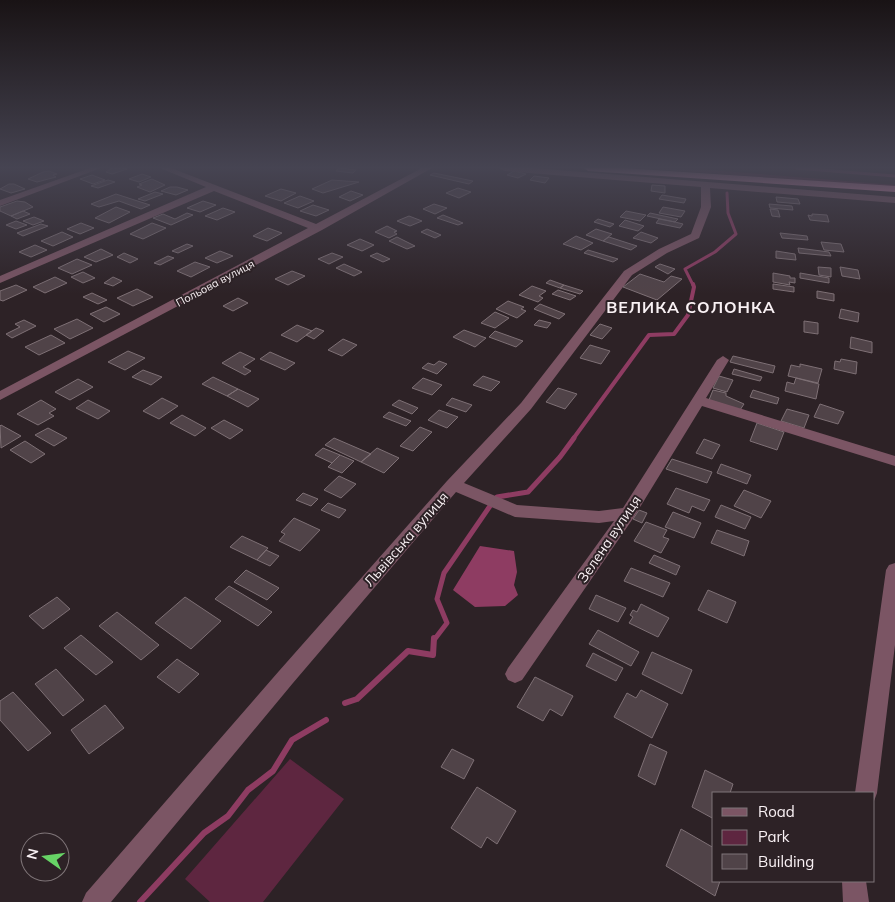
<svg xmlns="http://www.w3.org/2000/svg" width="895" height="902" font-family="Mulish,sans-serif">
	<rect width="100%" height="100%" fill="#2d2226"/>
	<!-- green -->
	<path fill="#5e2640" d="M640 168 711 170 895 185V187Z
		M290 759 344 799 263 902H210L185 879Z"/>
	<!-- water -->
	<path fill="#8e3c62" d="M480 546 514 551 517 572 514 585 518 595 505 606 475 607 453 590Z"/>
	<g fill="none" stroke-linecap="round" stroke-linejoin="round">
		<!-- stream-far3 -->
		<path stroke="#8e3c62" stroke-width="3" d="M796 168 895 176
			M693 285 685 269 715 252 736 234 728 213 727 193"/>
		<!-- stream-far2 -->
		<path stroke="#8e3c62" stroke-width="4" d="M573 439 649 335 674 334 688 315 694 287 693 284"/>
		<!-- stream-far1 -->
		<path stroke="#8e3c62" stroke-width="5" d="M497 497 528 492 560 457 574 438
			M434 640 447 623 437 599 444 573 490 506"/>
		<!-- stream -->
		<path stroke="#8e3c62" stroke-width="6" d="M345 703 357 699 408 651 433 655 434 638
			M140 902 204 833 228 816 248 790 273 771 292 740 326 720"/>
	</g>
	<!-- building -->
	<path fill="#504348" stroke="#7e7075" d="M112 168H124L127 169 112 174 106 172Z
		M339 168 356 170 353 173 336 171Z
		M49 171 57 174 53 175 56 177 37 182 28 179 43 172Z
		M514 171 526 174 518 178 507 175Z
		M434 173 473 181 469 184 430 175Z
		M142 174 151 177 139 182 129 179Z
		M92 175 105 180 93 184 80 179Z
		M534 176 549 178 545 183 530 180Z
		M152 179 165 185 150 192 137 187 142 185 139 184Z
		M108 180 115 182 98 188 91 186Z
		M332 180 359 182 323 193 312 189Z
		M9 184H14L25 189 11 193 0 189Z
		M652 185 665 186V193L651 191Z
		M170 187H177L188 190 176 195 161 191Z
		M458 188 471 192 459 198 446 193Z
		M281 189 296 193 281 201 265 196Z
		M351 191 363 195 350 201 339 197Z
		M155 192 163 194 145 201 138 199Z
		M116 194 150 205 141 209 119 201 99 207 91 204Z
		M662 195 686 199 684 203 659 199Z
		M300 196 314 201 298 208 284 203Z
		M776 197 798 199 800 204 777 202Z
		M17 201 25 202 33 207 11 216 0 211V207Z
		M203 201 216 205 200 212 187 208Z
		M434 204 447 208 435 214 423 209Z
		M769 204 792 206 793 210 770 208Z
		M313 205 329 210 316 216 300 211Z
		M116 207 130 212 109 223 95 218Z
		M663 207 685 211 681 217 659 213Z
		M223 208 235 212 217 220 205 216Z
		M770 209 778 210 780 217 772 216Z
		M23 211 30 214 17 219 11 216Z
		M626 211 646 215 640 221 620 217Z
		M187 213 193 215 171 225 153 218 163 214 175 219Z
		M650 213 678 219 675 222 647 216Z
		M812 214 827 215 829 222 810 220 808 215 812 216Z
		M443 215 463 223 458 225 437 218Z
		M409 216 422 221 410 226 397 221Z
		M34 217 44 221 33 225 23 221Z
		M598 219 614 224 610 227 594 222Z
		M659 219 675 222 683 224 680 228 656 223Z
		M625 220 644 226 638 231 619 226Z
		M16 221 27 225 16 229 6 225Z
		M81 223 94 228 80 234 67 229Z
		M152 223 166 228 143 239 130 234Z
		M41 224 48 226 23 236 17 233Z
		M387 226 397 231 394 232 397 234 389 238 375 232Z
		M268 228 282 233 267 241 253 236Z
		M427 229 441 235 435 238 421 232Z
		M596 229 612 234 603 241 586 235Z
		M62 232 73 237 53 246 41 241Z
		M641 232 658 238 651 243 633 238Z
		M780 233 807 236 808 240 782 238Z
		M576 236 593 243 581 250 563 244Z
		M397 237 415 246 407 249 389 241Z
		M609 237 637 246 631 250 603 241Z
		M360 239 374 245 362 251 347 245Z
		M821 242 841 244 844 252 824 250Z
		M187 244 193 246 178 253 172 251Z
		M35 245 47 250 31 257 19 252Z
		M798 248 829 252 831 256 799 253Z
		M101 249 113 255 96 262 84 257Z
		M588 250 618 259 613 262 584 253Z
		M220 251 233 256 217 263 205 258Z
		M776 251 795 254 796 260 776 258Z
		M124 253 138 259 130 263 117 257Z
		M332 253 343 257 329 264 318 259Z
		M377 253 390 259 383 262 370 256Z
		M168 256 174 258 160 265 154 263Z
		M77 259 92 265 72 274 58 268Z
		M195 262 210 267 191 277 177 271Z
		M344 264 362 272 354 276 336 268Z
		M660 264 675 269 668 274 655 267Z
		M818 267 831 268V277L819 275Z
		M840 267 858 270 860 279 842 276Z
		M292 271 305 276 288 285 275 279Z
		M83 272 95 278 83 283 71 277Z
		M773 273 790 276V278H795V283L789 282 790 285 773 282Z
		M800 273 829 278V283L800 278Z
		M640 274 664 282 671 276 682 279 657 300 623 287Z
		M55 277 67 283 45 293 33 287Z
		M113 277 122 281 113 286 104 283Z
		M550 280 564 285 560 288 546 283Z
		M773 284 794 287V292L773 289Z
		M16 285 27 290 3 301 0 300V291Z
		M564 285 583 291 580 294 560 288Z
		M532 286 546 291 539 296 543 298 538 302 519 295Z
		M137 289 153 297 133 306 117 298Z
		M558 290 576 296 570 300 552 294Z
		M817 291 834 294V301L817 298Z
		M92 293 107 300 98 304 83 297Z
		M238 298 248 303 233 311 223 306Z
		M508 301 524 307 521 309 526 311 517 318 496 309Z
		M540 304 565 314 559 319 534 309Z
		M106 307 120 314 104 322 90 314Z
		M841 309 859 313 858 322 839 318Z
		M495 312 509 318 495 328 481 323Z
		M77 319 93 328 70 339 54 329Z
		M24 320 36 326 12 338 6 334 20 327 15 324Z
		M539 320 551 323 547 328 534 325Z
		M804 321 818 323V334L804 332Z
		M600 324 612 328 602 339 590 335Z
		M297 325 312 331 297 342 281 335Z
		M316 328 324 331 314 339 306 335Z
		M464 330 486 338 475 347 453 337Z
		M495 331 523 341 516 347 489 337Z
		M51 335 65 343 39 355 25 347Z
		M851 337 872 342V353L850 348Z
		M343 339 357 345 342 356 328 350Z
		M590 345 610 351 601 364 580 358Z
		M128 351 145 358 125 370 108 362Z
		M240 352 255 359 243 367 251 371 245 375 222 363Z
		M270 352 295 363 285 370 260 359Z
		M733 356 775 366 773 373 730 362Z
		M841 359 857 362 856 374 834 369 835 361 840 362Z
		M439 361 447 364 437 374 422 368 428 363 434 365Z
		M800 364 822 369 818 383 788 376 791 365 800 367Z
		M734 369 762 377 760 381 732 374Z
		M143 370 162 377 151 385 132 377Z
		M483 376 500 382 491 391 473 385Z
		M719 376 733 380 727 392 713 388Z
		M213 377 238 389 227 396 202 384Z
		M423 378 442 385 432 395 412 388Z
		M796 378 819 384 816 399 785 391 787 382 794 384Z
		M78 379 93 387 70 400 55 392Z
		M558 388 577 394 565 409 546 402Z
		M238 389 259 399 248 407 227 396Z
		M713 390 726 393V396L744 404 740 410 709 400Z
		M753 390 779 398 777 404 750 397Z
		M162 398 178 406 159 419 143 411Z
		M452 398 472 405 466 412 446 405Z
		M41 400 56 409 49 413 54 416 38 425 17 414Z
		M88 400 110 411 98 419 76 408Z
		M399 400 418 408 412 414 392 405Z
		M820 404 844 412 838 424 814 417Z
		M787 409 809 415 804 428 781 421Z
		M439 410 458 417 447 428 428 420Z
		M389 412 411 421 406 426 383 417Z
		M182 415 206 428 195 436 170 423Z
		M224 420 243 430 230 439 211 428Z
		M757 423 784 432 777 450 750 441Z
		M1 425 21 436 1 448 0 426Z
		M420 427 432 432 413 451 400 446Z
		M48 428 67 438 54 446 35 435Z
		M334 438 371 454 361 462 325 445Z
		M704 439 720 445 712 459 696 453Z
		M25 441 45 454 31 463 10 450Z
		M323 448 340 455 332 463 315 455Z
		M377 448 399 458 384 473 361 462Z
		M340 455 354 461 342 473 328 467Z
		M672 459 712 472 707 483 666 469Z
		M721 464 751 475 747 484 717 473Z
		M339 476 356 484 341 498 324 490Z
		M676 488 710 500 704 511 692 506 689 513 667 504Z
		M744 490 771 501 761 518 734 506Z
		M303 493 318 499 311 506 296 500Z
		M328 503 346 510 339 518 321 510Z
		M721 505 751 517 745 529 715 517Z
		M639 510 647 513 642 523 633 519Z
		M673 512 701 523 694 538 665 527Z
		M294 518 320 530 300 551 279 541 285 534 281 532Z
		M646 522 667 530 663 537 669 539 661 553 634 541Z
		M717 530 749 541 744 556 711 543Z
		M242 536 268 548 257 560 230 547Z
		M266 550 279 556 270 566 257 560Z
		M654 555 680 566 676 575 649 563Z
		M631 568 670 583 663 597 624 581Z
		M246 570 279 588 267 600 234 582Z
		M229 586 272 612 258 626 215 599Z
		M708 590 736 602 727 623 698 610Z
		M596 595 626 608 618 622 589 609Z
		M57 597 70 609 43 629 29 616Z
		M185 597 221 621 191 649 155 623Z
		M641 604 669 618 658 637 629 623 633 617 630 615 633 610 637 612Z
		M117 612 159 645 141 660 99 626Z
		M598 630 639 652 631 666 589 644Z
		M81 635 113 662 96 675 64 648Z
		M652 652 692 670 682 694 642 674Z
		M593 653 623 668 616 681 586 666Z
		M177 659 199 674 179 693 157 677Z
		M56 669 84 700 63 716 35 684Z
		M535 677 573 696 562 716 550 709 543 721 517 707Z
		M641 690 668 704 652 738 614 717 627 693 636 698Z
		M13 692 51 733 28 751 0 720V701Z
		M105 705 124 728 89 754 71 730Z
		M650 744 667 752 655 785 638 776Z
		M452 749 474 760 464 779 441 767Z
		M705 770 733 784 730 793H714V819L692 807Z
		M477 787 516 811 497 844 487 837 481 848 451 828Z
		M681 829 714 848V881H720L715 896 666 866Z"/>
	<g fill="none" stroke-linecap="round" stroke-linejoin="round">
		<!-- minor -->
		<path fill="#7b5564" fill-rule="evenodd" d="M90 168H101L0 206V200Z
			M160 168H171L316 224 422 168H432L322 230 0 400V391L308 228 214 191 0 283V276L206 187Z
			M500 168H533L895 197V203L710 188 711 207 699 238 667 253 632 275 531 409 464 483 517 505 599 511 623 508 717 360 723 356 729 360 706 398 895 456V466L702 406 634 517 522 680 515 683 508 680 505 674 508 668 614 521 599 523 515 517 456 492 293 683 111 902H82L86 893 279 671 447 481 521 403 624 271 659 249 691 234 701 207V187L504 171Z
			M895 563V645L877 793 874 801V793H855L886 570 889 565Z
			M842 881H866L869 902H843Z"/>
		<!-- highway -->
		<path fill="#f195bc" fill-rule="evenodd" d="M584 168H623L895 186V192L588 171Z"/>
	</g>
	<!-- sky -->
	<linearGradient id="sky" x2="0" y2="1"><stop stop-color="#191315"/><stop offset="0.57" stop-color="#464452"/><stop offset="1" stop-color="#464452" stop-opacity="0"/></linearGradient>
	<rect width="895" height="294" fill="url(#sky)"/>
	<g text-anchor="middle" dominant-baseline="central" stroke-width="4" stroke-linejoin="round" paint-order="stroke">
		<!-- far-street labels -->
		<g font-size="11" fill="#f9f1f4" stroke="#2d2226">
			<text transform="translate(215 283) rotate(-28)">Польова вулиця</text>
		</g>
		<!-- street labels -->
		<g font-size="14" fill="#f9f1f4" stroke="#2d2226">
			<text transform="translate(406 539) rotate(-49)">Львівська вулиця</text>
			<text transform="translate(609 539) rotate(-56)">Зелена вулиця</text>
		</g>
		<!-- far-district labels -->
		<g font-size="16" font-weight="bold" letter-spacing="1" fill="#f9f1f4" stroke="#2d2226">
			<text x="691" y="307">ВЕЛИКА СОЛОНКА</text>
		</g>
	</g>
	<!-- legend -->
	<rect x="712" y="792" width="162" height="90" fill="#2d2226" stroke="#7f7578"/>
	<rect x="722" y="808" width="25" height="8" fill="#7b5564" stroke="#7f7578"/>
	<text x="758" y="817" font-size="15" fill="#f9f1f4">Road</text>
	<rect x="722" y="830" width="25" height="15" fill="#5e2640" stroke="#7f7578"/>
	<text x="758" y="842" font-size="15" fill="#f9f1f4">Park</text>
	<rect x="722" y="854" width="25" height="15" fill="#504348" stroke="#7f7578"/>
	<text x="758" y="867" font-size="15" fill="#f9f1f4">Building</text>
	<!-- north arrow -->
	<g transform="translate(45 857) rotate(284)"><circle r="24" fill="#2d2226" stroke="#7f7578"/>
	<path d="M0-4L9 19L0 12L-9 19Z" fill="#67d466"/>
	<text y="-8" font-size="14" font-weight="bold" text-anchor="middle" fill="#f9f1f4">N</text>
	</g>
</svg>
